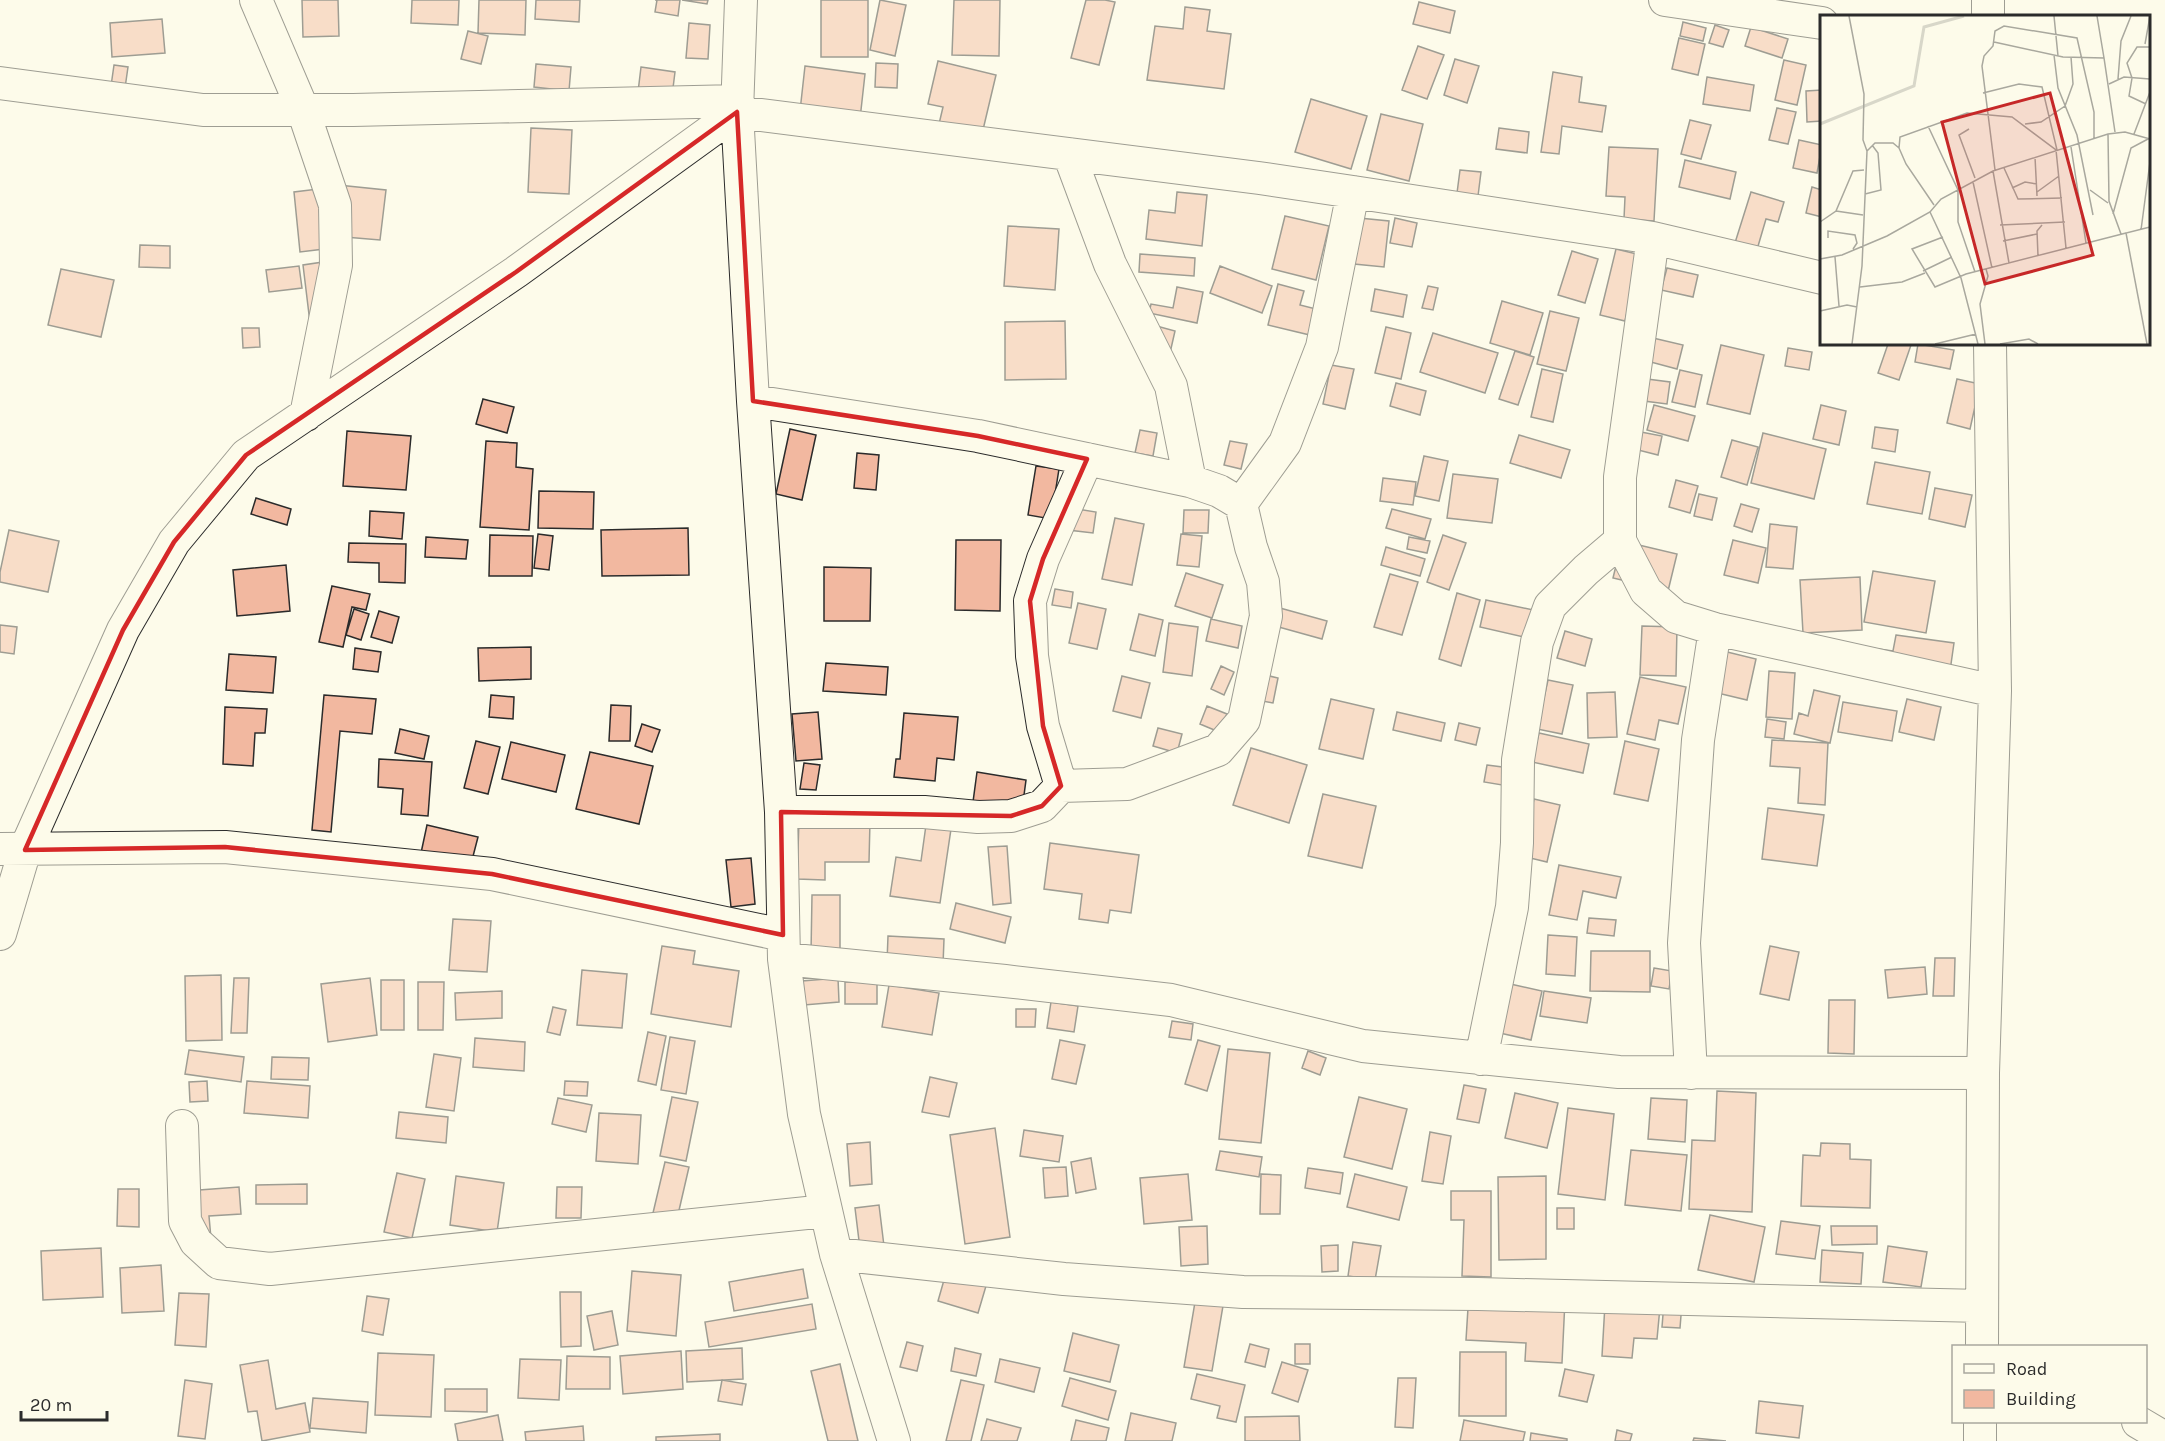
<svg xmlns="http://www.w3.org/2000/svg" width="2165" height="1441" font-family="Karla,sans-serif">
	<rect width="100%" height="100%" fill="#fdfbea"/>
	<!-- building -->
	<path fill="#f2b8a0" stroke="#2b2b2b" stroke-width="1.5" d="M302 0H338L339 36 303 37Z
		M412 0H459L458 25 411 23Z
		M479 0H526L525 35 478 33Z
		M536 0H580L579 22 535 19Z
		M655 0H680L678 16 655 12 657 0Z
		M682 0H708L707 4Z
		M821 0H868V57H821Z
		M880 0 906 5 895 56 870 50Z
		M954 0H1000L999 56 952 55Z
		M1086 0H1105L1115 2 1099 65 1071 58Z
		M1419 2 1455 11 1450 33 1413 24Z
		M1185 7 1210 10 1207 31 1231 34 1224 89 1147 80 1155 26 1183 29Z
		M162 19 165 53 112 57 110 23Z
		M1683 22 1706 28 1703 41 1680 36Z
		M689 23 710 25 708 59 686 58Z
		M1715 25 1729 30 1723 47 1709 43Z
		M1751 27 1788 39 1782 58 1745 46Z
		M468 31 488 36 481 64 461 59Z
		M1679 38 1705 44 1698 75 1672 69Z
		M1418 46 1444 55 1427 99 1402 90Z
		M1455 59 1479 66 1467 103 1444 95Z
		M1784 60 1806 65 1797 105 1775 100Z
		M938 61 996 75 982 134 939 124 943 107 928 104Z
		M876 63 898 64 897 88 875 87Z
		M536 64 571 67 569 91 534 87Z
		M114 65 128 67 124 95 110 93Z
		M805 66 865 74 860 119 800 111Z
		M641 67 675 72 672 96 638 92Z
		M1553 72 1582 77 1579 102 1606 106 1602 132 1562 126 1559 154 1541 152Z
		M1707 77 1754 85 1750 111 1703 104Z
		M1822 90V121L1807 122 1806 91Z
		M1311 99 1367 116 1351 169 1295 152Z
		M1777 108 1796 112 1788 144 1769 140Z
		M1381 114 1423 124 1409 181 1367 170Z
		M1690 120 1711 125 1701 159 1681 154Z
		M531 128 572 130 569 194 528 192Z
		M1499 128 1529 132 1527 153 1496 149Z
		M1799 140 1822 145 1817 173 1793 168Z
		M1609 147 1658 149 1654 221 1624 219 1625 197 1606 196Z
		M1685 160 1736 172 1730 199 1679 187Z
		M1460 170 1481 172 1478 196 1457 193Z
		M338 185 386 190 380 240 333 236Z
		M1812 187 1822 190V217L1806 213Z
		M318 189 324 249 300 252 294 192Z
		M1177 192 1207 195 1202 246 1146 239 1149 210 1175 213Z
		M1751 192 1784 202 1778 222 1766 219 1756 253 1734 246Z
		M1285 216 1329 226 1316 280 1272 269Z
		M1349 217 1389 221 1384 267 1344 263Z
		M1395 218 1417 223 1412 247 1390 243Z
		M1008 226 1059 229 1055 290 1004 286Z
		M140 245 170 246V268L139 267Z
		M1616 249 1641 255 1625 321 1600 315Z
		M1572 251 1598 259 1585 303 1558 295Z
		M1140 254 1195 258 1194 276 1139 272Z
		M330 261 311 331 303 265Z
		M299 266 302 288 269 292 266 270Z
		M1220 266 1272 286 1262 313 1210 293Z
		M1667 268 1698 275 1693 297 1661 290Z
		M61 269 114 280 101 337 48 325Z
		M1278 284 1304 291 1300 305 1320 310 1314 336 1268 325Z
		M1428 286 1438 288 1433 310 1422 308Z
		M1177 287 1203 292 1197 323 1149 313 1151 304 1173 308Z
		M1375 289 1407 295 1403 317 1371 311Z
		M1502 301 1543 313 1530 355 1490 343Z
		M1550 311 1579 318 1566 371 1537 364Z
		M1065 321 1066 379 1005 380V322Z
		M1142 322 1175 331 1170 353Z
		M1386 327 1411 333 1401 379 1375 373Z
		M242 328H259L260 347 243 348Z
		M1433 333 1498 353 1485 393 1420 372Z
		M1653 338 1683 345 1677 369 1647 361Z
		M1888 344 1911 345 1899 380 1878 373Z
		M1918 344 1954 350 1950 369 1915 362Z
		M1721 345 1764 355 1750 414 1707 404Z
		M1788 348 1812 352 1809 370 1785 366Z
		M1515 351 1534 357 1518 405 1499 399Z
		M1331 365 1354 369 1345 409 1323 404Z
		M1542 369 1563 374 1553 422 1531 417Z
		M1680 370 1702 375 1695 407 1672 402Z
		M1647 379 1670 382 1667 404 1644 401Z
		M1957 379 1980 384 1970 429 1947 423Z
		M1396 383 1426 391 1420 415 1390 406Z
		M483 399 514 407 507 433 476 424Z
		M1654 405 1695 416 1688 441 1647 430Z
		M1821 405 1846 411 1839 445 1813 439Z
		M1875 427 1898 430 1895 452 1872 448Z
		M790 429 816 435 802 500 776 494Z
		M1140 430 1157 433 1153 456 1135 453Z
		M347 431 411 436 406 490 343 486Z
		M1641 432 1662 436 1658 455 1638 450Z
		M1763 433 1826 449 1814 499 1751 483Z
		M1519 435 1570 450 1561 478 1510 463Z
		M1732 440 1758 447 1747 485 1721 477Z
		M486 441 517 443 516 467 533 469 529 530 480 527Z
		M1230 441 1247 444 1241 469 1224 465Z
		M857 453 879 455 876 490 854 488Z
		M1424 456 1448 461 1439 501 1415 496Z
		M1875 462 1930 472 1922 514 1867 504Z
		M1036 466 1059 469 1051 519 1028 515Z
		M1453 474 1498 479 1492 523 1447 518Z
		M1383 478 1416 482 1413 505 1380 501Z
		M1676 480 1698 486 1690 513 1669 507Z
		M1935 488 1972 495 1965 527 1929 519Z
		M539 491 594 492 593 529 538 528Z
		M1699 494 1717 498 1712 520 1694 516Z
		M256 498 291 509 287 525 251 514Z
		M1741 504 1759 509 1752 532 1734 526Z
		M1071 508 1096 512 1093 533 1068 530Z
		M1392 509 1431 519 1425 539 1386 528Z
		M1184 510H1209L1208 533H1183Z
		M370 511 404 513 402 539 369 536Z
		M1115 518 1144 524 1132 585 1102 579Z
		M1770 524 1797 527 1793 569 1766 567Z
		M688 528 689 575 602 576 601 530Z
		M9 530 59 541 48 592 0 582V572Z
		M538 534 553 536 549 570 534 568Z
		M1181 534 1202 536 1199 567 1177 565Z
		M490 535 533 536 532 576H489Z
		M1443 535 1466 543 1449 590 1427 582Z
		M426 537 468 540 466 559 425 557Z
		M1409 537 1430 541 1427 553 1407 549Z
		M956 540H1001L1000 611 955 610Z
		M1733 540 1766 548 1758 583 1724 575Z
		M1622 541 1677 554 1668 591 1613 578Z
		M349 543 406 544 405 583 379 582V563L348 562Z
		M1386 547 1425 559 1420 576 1381 565Z
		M286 565 290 611 237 616 233 570Z
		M824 567 871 568 870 621H824Z
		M1873 571 1935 581 1926 633 1864 622Z
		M1186 573 1223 585 1212 618 1175 606Z
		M1390 574 1418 582 1402 635 1374 627Z
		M1860 577 1862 630 1803 633 1800 580Z
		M332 586 370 594 366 610 352 607 343 647 319 642Z
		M1055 589 1073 592 1071 608 1052 605Z
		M1457 593 1480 600 1461 666 1439 659Z
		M1486 600 1543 612 1537 640 1480 627Z
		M1078 603 1106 609 1097 649 1069 643Z
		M1280 608 1327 621 1322 639 1275 626Z
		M354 609 369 614 361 640 346 635Z
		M379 611 399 617 392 643 371 637Z
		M1139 614 1163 620 1155 656 1130 650Z
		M1211 619 1242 626 1238 648 1206 641Z
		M1169 623 1198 627 1192 676 1163 672Z
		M0 625 17 627 14 654 0 652Z
		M1642 626 1677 627 1676 676 1640 675Z
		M1565 631 1592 639 1585 666 1557 658Z
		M1896 635 1954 643 1949 678 1871 648 1893 651Z
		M531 647V679L479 681 478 648Z
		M355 648 381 652 378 672 353 669Z
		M1719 650 1756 659 1747 700 1709 691Z
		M229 654 276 657 273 693 226 690Z
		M826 663 888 667 886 695 823 691Z
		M1221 666 1234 672 1224 695 1211 689Z
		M1769 671 1795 673 1792 719 1766 717Z
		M1261 674 1278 678 1273 703 1256 700Z
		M1122 676 1150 683 1141 718 1113 711Z
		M1640 677 1686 687 1678 724 1659 720 1655 740 1627 734Z
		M1548 680 1573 685 1562 734 1537 729Z
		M1814 690 1840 696 1830 743 1794 734 1799 713 1808 716Z
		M1615 692 1617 737 1588 738 1587 693Z
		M324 695 376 699 372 734 340 731 331 832 312 830Z
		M491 695 514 697 513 719 489 717Z
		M1331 699 1374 709 1363 759 1319 749Z
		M1907 699 1941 707 1934 740 1899 732Z
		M1843 702 1897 711 1892 741 1838 732Z
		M611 705 631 706 630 741H609Z
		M1207 706 1227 714 1219 732 1200 724Z
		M225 707 267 709 265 733H255L253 766 223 764Z
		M818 712 822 759 796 761 792 714Z
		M1397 712 1445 723 1441 741 1393 730Z
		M904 713 958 717 954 760 937 758 935 781 894 777 896 759H900Z
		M1767 719 1786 722 1784 739 1765 737Z
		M1459 723 1480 728 1476 745 1455 740Z
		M642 724 660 730 652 752 635 746Z
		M1158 728 1182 734 1177 753 1153 746Z
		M400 729 429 736 424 759 395 753Z
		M1539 733 1589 744 1583 773 1532 762Z
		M1772 740 1828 743 1825 805 1798 803 1800 768 1770 766Z
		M476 741 500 747 488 794 464 788Z
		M1625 741 1659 749 1648 801 1614 794Z
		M511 742 565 755 556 792 502 779Z
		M1251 748 1307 765 1289 823 1233 805Z
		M590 752 653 766 639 824 576 809Z
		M379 759 432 762 428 816 401 814 403 789 378 787Z
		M804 763 820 765 816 790 800 789Z
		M1487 765 1510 768 1508 786 1484 782Z
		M977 772 1026 780 1022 810 973 802Z
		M1323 794 1376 806 1362 868 1308 856Z
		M1534 799 1560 805 1547 862 1522 856Z
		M1768 808 1824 815 1817 866 1762 859Z
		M799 820 870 821 869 862H825V880L797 879Z
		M427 825 478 837 471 864 421 853Z
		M926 825 951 829 940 903 890 896 896 857 921 861Z
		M1050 843 1139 855 1131 913 1110 910 1108 923 1079 919 1082 894 1044 889Z
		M1007 846 1011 903 993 905 988 847Z
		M751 858 755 904 731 907 726 860Z
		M1559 865 1621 877 1616 898 1583 891 1577 920 1549 915Z
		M812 895H840V954L811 953Z
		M956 903 1011 917 1005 943 950 929Z
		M1589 918 1616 920 1614 936 1587 933Z
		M453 919 491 921 487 972 449 970Z
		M1548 935 1577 937 1575 976 1546 974Z
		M888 936 944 939 943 965 887 962Z
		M662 946 695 951 693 964 739 971 731 1027 651 1014Z
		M1770 946 1799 952 1789 1000 1760 994Z
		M1591 951H1650V992L1590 991Z
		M1935 958H1955L1954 996H1933Z
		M1925 967 1927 994 1888 998 1885 970Z
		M1654 968 1672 971 1669 989 1651 986Z
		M582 970 627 974 622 1028 577 1025Z
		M221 975 222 1040 186 1041 185 976Z
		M234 978H249L247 1033H231Z
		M370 978 377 1035 328 1042 321 984Z
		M838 978 839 1002 804 1005 802 981Z
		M381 980H404V1030H381Z
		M418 982H444L443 1030H418Z
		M845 982H877V1004H845Z
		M1506 983 1542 991 1531 1040 1495 1032Z
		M889 985 939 993 932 1035 882 1027Z
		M502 991V1018L456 1020 455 993Z
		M1544 991 1591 998 1587 1023 1540 1016Z
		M1829 1000H1855L1854 1054 1828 1053Z
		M1051 1002 1078 1006 1074 1032 1047 1028Z
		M553 1007 566 1010 560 1035 547 1032Z
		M1016 1009H1036L1035 1027H1016Z
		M1172 1021 1193 1024 1191 1040 1169 1037Z
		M648 1032 666 1036 656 1085 638 1081Z
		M670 1037 695 1041 686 1094 661 1090Z
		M475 1038 525 1042 524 1071 473 1067Z
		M1060 1040 1085 1045 1076 1084 1052 1079Z
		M1198 1040 1220 1046 1207 1091 1185 1084Z
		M1228 1049 1270 1053 1261 1143 1219 1139Z
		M189 1050 244 1057 241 1082 185 1074Z
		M1308 1051 1326 1058 1320 1075 1302 1068Z
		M434 1054 461 1058 454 1111 426 1107Z
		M272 1057 309 1058 308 1080 271 1079Z
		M930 1077 957 1083 949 1117 922 1112Z
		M207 1081 208 1101 190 1102 189 1082Z
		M247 1081 310 1086 308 1118 244 1113Z
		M565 1081 588 1082 587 1096 564 1095Z
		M1464 1085 1486 1089 1479 1123 1457 1119Z
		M1717 1091 1756 1093 1752 1212 1689 1209 1692 1140 1715 1141Z
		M1515 1093 1558 1103 1547 1148 1505 1138Z
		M672 1097 698 1102 686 1161 660 1156Z
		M1359 1097 1407 1109 1392 1169 1344 1157Z
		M558 1098 592 1105 586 1132 552 1124Z
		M1651 1098 1687 1100 1685 1142 1648 1139Z
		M1568 1108 1614 1114 1605 1200 1558 1194Z
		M399 1112 448 1117 446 1143 396 1138Z
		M599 1113 641 1115 638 1164 596 1161Z
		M995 1128 1010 1237 965 1244 950 1135Z
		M1024 1130 1063 1136 1059 1162 1020 1156Z
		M1430 1132 1451 1136 1443 1184 1422 1181Z
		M870 1142 872 1184 850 1186 847 1144Z
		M1821 1143 1850 1144V1159L1871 1160 1870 1208 1801 1206 1803 1155 1820 1156Z
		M1631 1150 1687 1155 1681 1211 1625 1205Z
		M1220 1151 1262 1157 1259 1177 1216 1170Z
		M1091 1158 1096 1189 1076 1193 1071 1162Z
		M665 1162 689 1167 677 1219 653 1213Z
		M1066 1167 1068 1196 1045 1198 1043 1168Z
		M1308 1168 1343 1173 1340 1194 1305 1188Z
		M397 1173 425 1179 412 1238 384 1232Z
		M1188 1174 1192 1220 1144 1224 1140 1178Z
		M1261 1174 1281 1175 1280 1214H1260Z
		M1355 1174 1407 1187 1399 1220 1347 1207Z
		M456 1176 504 1183 497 1232 450 1225Z
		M1546 1176V1259L1499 1260 1498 1177Z
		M307 1184V1204H256V1185Z
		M239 1187 241 1214 209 1216 212 1250 186 1191Z
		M557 1187H582L581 1218H556Z
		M118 1189H139V1227L117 1226Z
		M1451 1191H1491V1277L1462 1276 1464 1220H1451Z
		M879 1205 884 1246 860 1249 855 1208Z
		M1557 1208H1574V1229H1557Z
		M1710 1215 1765 1227 1754 1282 1698 1270Z
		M1781 1221 1820 1226 1815 1259 1776 1254Z
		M1207 1226 1208 1264 1181 1266 1179 1227Z
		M1831 1226H1877V1244L1832 1245Z
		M1353 1242 1381 1246 1375 1280 1348 1276Z
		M1338 1245V1271L1322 1272 1321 1246Z
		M1888 1246 1927 1252 1921 1287 1883 1282Z
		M101 1248 103 1297 43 1300 41 1251Z
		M1822 1250 1863 1253 1861 1284 1820 1282Z
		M161 1265 164 1311 122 1313 120 1268Z
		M803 1269 808 1298 734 1311 729 1282Z
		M632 1271 681 1275 676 1336 627 1331Z
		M946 1273 986 1286 978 1313 938 1301Z
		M560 1292H581V1346L561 1347Z
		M179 1293 209 1294 206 1347 175 1345Z
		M367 1296 389 1299 383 1335 362 1331Z
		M1565 1300 1562 1363 1525 1361 1526 1343 1466 1340 1468 1308Z
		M1195 1302 1223 1306 1212 1371 1184 1367Z
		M1664 1302 1682 1303 1680 1328 1662 1327Z
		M812 1304 816 1329 709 1347 705 1322Z
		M1605 1304 1660 1307 1657 1339 1634 1338 1632 1358 1602 1356Z
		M612 1311 618 1345 594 1350 587 1316Z
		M1073 1333 1119 1345 1110 1382 1064 1371Z
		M907 1342 923 1346 917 1371 900 1367Z
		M1250 1344 1269 1349 1265 1367 1245 1362Z
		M1295 1344H1310V1364H1295Z
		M742 1348 743 1379 687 1382 686 1351Z
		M955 1348 981 1354 976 1376 951 1371Z
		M681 1351 683 1389 623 1394 620 1356Z
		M1460 1352H1506V1416H1459Z
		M378 1353 434 1355 431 1417 375 1415Z
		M567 1356 610 1357V1389H566Z
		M520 1359 561 1360 559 1400 518 1398Z
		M1000 1359 1040 1368 1034 1392 995 1382Z
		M268 1360 276 1409 305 1403 310 1432 262 1441 257 1411 248 1412 240 1365Z
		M1282 1362 1308 1370 1298 1402 1272 1393Z
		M840 1364 858 1441H828L811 1371Z
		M1565 1369 1594 1375 1587 1402 1559 1396Z
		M1197 1374 1245 1385 1236 1422 1217 1418 1220 1406 1191 1399Z
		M1070 1378 1116 1391 1108 1420 1062 1406Z
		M1398 1378H1416L1413 1428 1395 1427Z
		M185 1380 212 1384 205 1439 178 1436Z
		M722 1380 746 1384 742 1405 718 1401Z
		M961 1380 984 1385 971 1441H946Z
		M445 1389H487V1412L445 1411Z
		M313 1398 368 1402 366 1433 310 1428Z
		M1759 1401 1803 1406 1799 1438 1756 1433Z
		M1131 1413 1176 1423 1172 1441H1125Z
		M498 1415 503 1441H458L455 1424Z
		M1299 1416 1300 1441H1245V1417Z
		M987 1419 1021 1428 1017 1441H981Z
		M1076 1420 1109 1428 1106 1441H1071Z
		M1464 1420 1525 1432 1523 1441H1460Z
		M583 1426 584 1441H526L525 1432Z
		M1617 1430 1632 1434 1630 1441H1615Z
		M1531 1433 1567 1439V1441H1530Z
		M720 1434V1441H656V1437Z
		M1694 1438 1726 1441H1693Z"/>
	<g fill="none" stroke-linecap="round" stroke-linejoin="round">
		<!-- minor casing -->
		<g stroke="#2b2b2b" stroke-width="34">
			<path id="minor" d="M256 0 303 110 335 205 336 265 306 415
				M741 0 737 112 753 401 781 812 784 959 804 1114 836 1254 894 1441
				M1665 0 1822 23
				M1988 16V0
				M0 83 203 110H353L738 101
				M1069 154 1110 264 1171 386 1190 481
				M1653 238 1620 477V541L1646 591 1676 617 1715 629 1995 691
				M753 401 978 436 1190 481 1219 491 1241 504 1251 547 1263 582 1266 616 1244 720 1218 750 1127 784 1061 786 1042 806 1011 816 978 817 924 812H781
				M1241 504 1285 443 1322 347 1353 192
				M1061 786 1043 726 1032 656 1030 601 1043 559 1087 459
				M0 849 225 847 492 874 783 935
				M0 934 25 850 123 630 174 542 246 455 516 272 737 112 1259 178 1353 192 1653 238 1822 278
				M784 959 1005 981 1171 1000 1363 1046 1619 1072 1983 1073
				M1481 1059 1512 907 1517 843 1518 760 1537 642 1550 606 1586 570 1620 541
				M1691 1073 1684 943 1698 740 1715 629
				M182 1126 185 1221 196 1242 219 1263 270 1269 826 1211
				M836 1254 1064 1279 1243 1292 1478 1294 1982 1306
				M1982 1346 1983 1073 1995 691 1990 344
				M2138 1422 2165 1438
				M1980 1441V1422"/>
		</g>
		<!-- minor -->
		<use href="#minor" stroke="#fdfbea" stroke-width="32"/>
	</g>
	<!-- marked area -->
	<path d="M0 0H2165V1441H0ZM737 112 753 401 978 436 1087 459 1043 559 1030 601 1043 726 1061 786 1042 806 1011 816 781 812 783 935 492 874 225 847 25 850 123 630 174 542 246 455 516 272Z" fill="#fdfbea" fill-opacity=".55" fill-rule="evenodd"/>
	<path fill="none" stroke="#d62828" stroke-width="4.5" stroke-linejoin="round" d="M737 112 753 401 978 436 1087 459 1043 559 1030 601 1043 726 1061 786 1042 806 1011 816 781 812 783 935 492 874 225 847 25 850 123 630 174 542 246 455 516 272Z"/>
	<!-- overview -->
	<g transform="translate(1820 15)">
		<rect width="330" height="330" fill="#fdfbea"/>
		<path fill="none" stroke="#d8d7c9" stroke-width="3" d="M0 109 94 71 104 12 144 1"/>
		<path fill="none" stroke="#a9a89e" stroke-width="1.5" d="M29 1 44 79 43 125 47 136 42 251 32 329M234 1 238 41M277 1 284 43M174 27 243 42 284 43 295 117M325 29 330 1M234 40 238 73 257 120 273 200M298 64 301 26 311 1M289 69 304 62 330 64M163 78 199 69 222 72 237 135M326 89 309 81 312 63 307 48 317 32H330M205 109 221 107 245 91 253 69 251 42M108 111 138 175V207L155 257M149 114 139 120 155 163M288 119 289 186 301 219M314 119 330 77M251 132 266 228M47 136 55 128H73L79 133M215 142 217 181M184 153 198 184 242 183M175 155 162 51 164 41 173 31 175 16 184 11 257 23 274 97V123M173 156 189 248M153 167 172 253M192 173 205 167 217 169M270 175 288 188M217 177 239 161M45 179 61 175 58 138 52 130M114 190 86 149 79 133 80 122 147 98 192 102 236 135 246 233M16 196 43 200M110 197 141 263 158 329M293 199 311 133 328 124M0 207 16 196 33 156 44 155M180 210 245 207M321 215 330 147M123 222 92 234 115 272 146 259 306 218M8 223V216L35 220 37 228 33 234M183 226 217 219M218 241 217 216 222 210M15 242 19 291M0 244 22 240 67 221 110 197 121 184 173 156 288 119 305 117 330 124M103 256 132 242M40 272 82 267 105 258M0 296 27 290 37 292M115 329 156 319M165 329 160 289 168 261 166 254M180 329 209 324 218 329M327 329 306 218 330 212"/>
		<path fill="#c62828" fill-opacity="0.15" stroke="#c62828" stroke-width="3" d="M230 78 273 240 165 269 122 107Z"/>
		<rect width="330" height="330" fill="none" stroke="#2b2b2b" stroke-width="3"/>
	</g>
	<!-- legend -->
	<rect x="1952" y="1345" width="195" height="78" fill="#fdfbea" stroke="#a9a89e" stroke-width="1.5"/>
	<rect x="1964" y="1364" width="30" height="9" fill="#fdfbea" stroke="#a9a89e" stroke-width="1.5"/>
	<text x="2006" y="1375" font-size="18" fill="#2b2b2b">Road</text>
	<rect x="1964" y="1390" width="30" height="18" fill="#f2b8a0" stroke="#a9a89e" stroke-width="1.5"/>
	<text x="2006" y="1405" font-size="18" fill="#2b2b2b">Building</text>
	<!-- scale -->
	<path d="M21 1411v9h86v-9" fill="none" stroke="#2b2b2b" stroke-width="3"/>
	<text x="30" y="1411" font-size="18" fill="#2b2b2b" stroke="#fdfbea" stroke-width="4.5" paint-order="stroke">20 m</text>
</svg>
